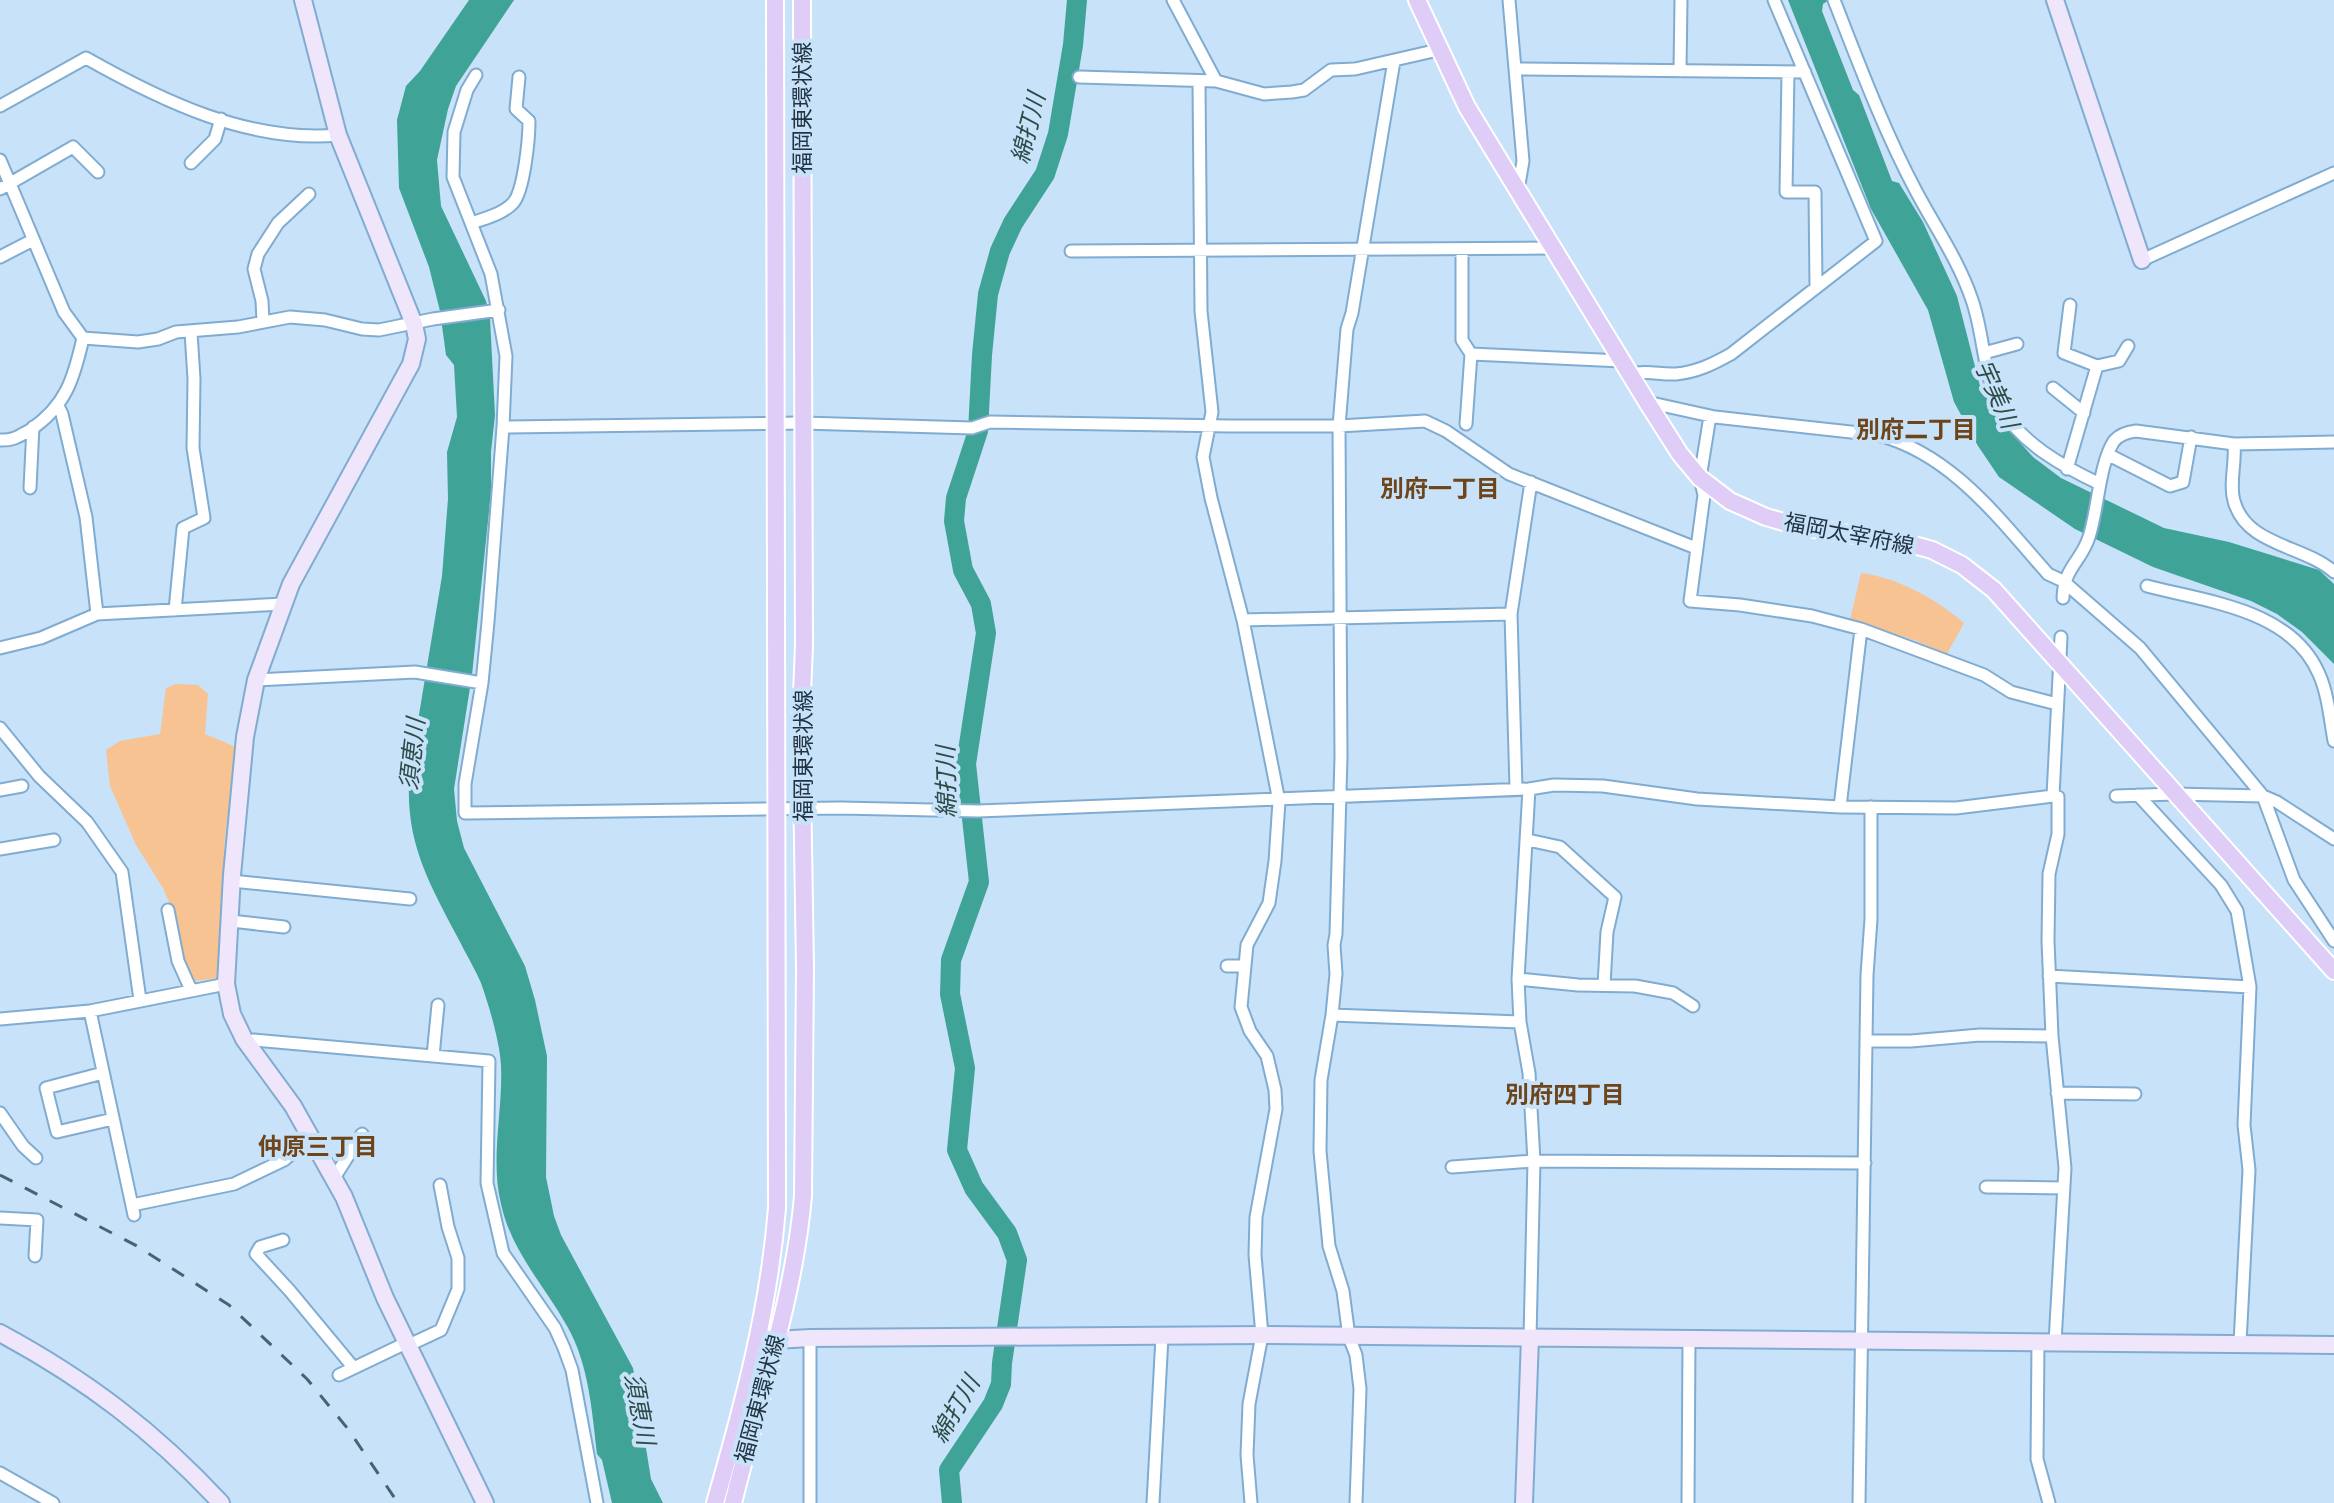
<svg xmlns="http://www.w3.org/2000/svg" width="2334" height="1503" font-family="'Libre Baskerville','Noto Sans JP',serif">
	<rect width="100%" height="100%" fill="#c7e2f9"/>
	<!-- green -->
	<path fill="#f7c392" d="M1861 573C1899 578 1936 599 1964 623L1947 654 1914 640 1850 620Z
		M176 684 198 685 208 694 205 734 236 747 225 837 218 978 194 981 181 952 178 923 163 888 136 845 110 786 106 750 120 741 160 734 166 688Z"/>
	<!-- water -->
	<path fill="#40a397" d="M469 0H514L456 86 448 109 437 160 441 206 486 301 490 318 495 415 491 452V492L472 675 454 789 457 821 464 848 525 966 535 1000 547 1056 546 1177 554 1216 561 1235 633 1368 651 1479 663 1503H612L602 1460 597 1454C592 1412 589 1364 567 1326 544 1285 511 1251 501 1204 490 1159 503 1111 501 1066 500 1042 489 1006 481 983 475 969 466 954 459 940 428 881 403 839 410 769L442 576 448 499 447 452 457 417 454 365 446 355 440 311 429 267 399 188 397 120 406 86 420 71Z
		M1788 0H1829L1823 4 1822 11 1853 90 1859 95 1892 181 1899 183 1923 222 1957 296 1980 386H1986L1990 404 1998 418 2033 457 2061 478 2164 528 2229 542 2319 570 2334 584V664L2302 632 2277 614 2251 601 2153 567 2075 529 1999 477 1978 446 1954 402 1928 310 1871 209Z"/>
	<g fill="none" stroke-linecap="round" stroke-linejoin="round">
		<!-- river -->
		<path stroke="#40a397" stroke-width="20" d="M952 1503 949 1470 993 1404 1001 1384 1002 1363 1017 1260 1007 1233 974 1188 957 1150 965 1068 950 994 951 960 979 882 966 764 986 633 981 604 963 570 954 521 956 498 978 431 982 355 988 294 1000 251 1013 223 1045 174 1058 134 1073 45 1077 0"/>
		<!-- street casing -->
		<g stroke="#80acd1" stroke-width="15">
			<path id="street" d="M1173 0 1216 81
				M1509 0 1523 161 1518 190
				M1834 0C1859 64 1884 131 1916 191 1935 227 1959 261 1972 300 1984 334 1983 375 2000 406 2020 443 2064 467 2100 484
				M1515 69 1805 72
				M1680 71 1681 0
				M1788 72 1786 192H1815L1816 286
				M476 75 467 90 454 132 453 177 491 274 506 356 503 427 488 622 482 683 465 784V813L841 808 978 811 1529 789 1554 785 1603 786 1697 799 1840 807 1956 808 2053 796 2061 637
				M1079 77 1216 81 1264 94 1292 92 1304 90 1331 70 1355 69 1438 50
				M1199 82 1201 311 1212 412 1203 457 1211 498 1243 620 1279 801 1275 861 1269 903 1247 945 1241 1007 1250 1031 1267 1056 1275 1090 1276 1109 1256 1217 1255 1255 1262 1335 1249 1404 1247 1455 1251 1503
				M0 106 86 58C162 101 249 143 338 135
				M0 160 64 312 83 338 138 342 158 339 176 332 238 327 290 317 325 320 362 329 379 330 433 319 499 310
				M191 163 215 139 221 119
				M0 189 73 147 98 172
				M472 223C485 218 503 214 513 203 524 191 529 139 529 121L516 109 519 77
				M1462 250V340L1471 354 1466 424
				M1071 251 1555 248
				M0 257 33 240
				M2142 260 2334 173
				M263 321 262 301 254 269 258 254 278 223 309 194
				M1984 353 2017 344
				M1471 354 1622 361
				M2097 366 2119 361 2128 346
				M1631 374C1646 370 1661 375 1676 374 1697 372 1713 364 1731 354L1876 241 1774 0
				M2053 388 2084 413
				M1647 402 1715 417 1878 435C1952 454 2000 520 2048 574L2063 581 2140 648 2263 796 2294 880 2334 941
				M58 406 62 414 86 517 97 614
				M1710 416 1700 478 1704 495 1690 601 1740 605 1812 616 1861 629 1984 675 2011 692 2057 704
				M503 427 803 423 972 428 990 422 1230 426H1339L1425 421 1446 431 1509 474 1696 548
				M0 440C13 441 19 436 30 430 66 406 74 378 83 338
				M2234 444C2236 462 2229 484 2234 501 2246 546 2304 545 2334 572
				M2109 455 2170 486 2183 482 2191 437
				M2067 469 2097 366 2064 353 2070 305
				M30 488 33 427
				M2147 586C2207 602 2291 609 2319 674 2328 694 2330 719 2334 741
				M2063 598C2064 567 2081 562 2089 537 2098 510 2099 464 2114 441 2120 434 2127 432 2136 431L2234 444 2334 442
				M175 610 183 528 204 518 193 448 194 379 191 332
				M1243 620 1511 614
				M0 648 41 638 97 614 283 604
				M256 680 415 672 482 683
				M0 728 39 776 87 822 122 872 140 1000
				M1516 788 1511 614 1531 482
				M1529 789 1518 979 1520 1022 1529 1073 1534 1161 1530 1338
				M0 790 22 786
				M2138 795 2221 885 2237 911 2242 940 2250 987 2244 1125 2249 1170 2240 1343
				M2053 796 2058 797V834L2049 874 2048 941 2052 1036 2065 1168 2055 1342
				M2116 796 2174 794 2263 796 2277 802 2334 839
				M1840 807 1861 629
				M1528 840 1560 847 1615 897 1607 932 1604 985
				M0 849 54 840
				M232 881 410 899
				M168 910 178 961 191 990
				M231 921 284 927
				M1227 966H1243
				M2049 976 2250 987
				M1518 979 1578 985 1635 986 1673 993 1693 1006
				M90 1011 134 1215
				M1332 1015 1520 1022
				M0 1019 90 1011 226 984
				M1867 1041H1911L1980 1035 2052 1036
				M246 1043 253 1040 489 1061 487 1183 503 1253 555 1328 564 1348 572 1370 597 1503
				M433 1056 438 1005
				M103 1073 46 1088 57 1132 113 1119
				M2057 1093 2135 1094
				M0 1113 23 1146 36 1158
				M1452 1167 1534 1161 1865 1163
				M334 1178 362 1134
				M1986 1187 2064 1188
				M132 1205 234 1184 284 1160 298 1148 309 1133
				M0 1218 37 1220 35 1256
				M283 1240 260 1247 256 1254 290 1291 353 1367
				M2038 1341 2037 1459 2049 1503
				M409 1345 441 1330 458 1289V1258L448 1227 440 1185
				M339 1375 408 1342
				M0 1473 53 1503
				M810 1503V1338
				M1153 1503 1162 1337
				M1356 1503 1360 1389 1356 1355 1349 1337 1343 1291 1329 1246 1320 1151 1321 1080 1332 1015 1336 974 1334 945 1336 934 1341 757 1339 426 1347 329 1352 313 1394 61
				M1688 1503 1689 1339
				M1859 1503 1867 975 1871 919V807"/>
		</g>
		<!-- secondary casing -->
		<g stroke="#80acd1" stroke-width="20">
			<path id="secondary" d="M303 0 338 135 414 324 417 339 411 364 291 584 256 680 245 737 232 875 226 984 232 1014 244 1039 293 1106 344 1197 385 1298 485 1503
				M2055 0 2142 260
				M0 1333C87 1380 154 1431 221 1503
				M758 1341 810 1338 1262 1335 2334 1345
				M1524 1503 1530 1338"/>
		</g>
		<!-- primary casing -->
		<g stroke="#fff" stroke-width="20">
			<path id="primary" d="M1417 0 1467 107 1647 402 1680 454 1700 478 1730 501 1766 517 1801 527 1903 542 1932 550 1962 565 1994 590 2334 971
				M715 1503C743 1406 769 1309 777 1208L775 0
				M733 1503C758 1402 794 1300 803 1196L805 968 801 718 804 645 802 0"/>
		</g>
		<!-- street -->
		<use href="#street" stroke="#fff" stroke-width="11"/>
		<!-- secondary -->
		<use href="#secondary" stroke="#efe6fb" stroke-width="16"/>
		<!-- primary -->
		<use href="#primary" stroke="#dfccf7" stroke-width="16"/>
		<!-- rail -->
		<path stroke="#4c6071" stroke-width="3" stroke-dasharray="14 14" stroke-linecap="butt" d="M0 1175 137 1246 229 1305 307 1379 348 1429 398 1503"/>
	</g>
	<g text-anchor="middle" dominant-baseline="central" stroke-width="8" stroke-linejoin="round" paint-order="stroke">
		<!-- street labels -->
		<g font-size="22" fill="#223443" stroke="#c7e2f9">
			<text transform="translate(802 108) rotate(-90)">福岡東環状線</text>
			<text transform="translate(1849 534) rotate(11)">福岡太宰府線</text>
			<text transform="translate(803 756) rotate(-90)">福岡東環状線</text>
			<text transform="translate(760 1399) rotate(-75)">福岡東環状線</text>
		</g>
		<!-- water labels -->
		<g font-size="24" font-style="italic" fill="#2d4b47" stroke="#c7e2f9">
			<text transform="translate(1028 128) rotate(-76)">綿打川</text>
			<text transform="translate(1997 394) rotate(66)">宇美川</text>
			<text transform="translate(412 754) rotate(-84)">須恵川</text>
			<text transform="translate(946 782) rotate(-91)">綿打川</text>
			<text transform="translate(640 1409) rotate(79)">須恵川</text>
			<text transform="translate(955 1409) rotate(-60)">綿打川</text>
		</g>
		<!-- neighbourhood labels -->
		<g font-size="24" font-weight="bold" fill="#6e451a" stroke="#c7e2f9">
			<text x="1916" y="429">別府二丁目</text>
			<text x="1440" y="488">別府一丁目</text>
			<text x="1565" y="1094">別府四丁目</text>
			<text x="318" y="1146">仲原三丁目</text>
		</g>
	</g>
</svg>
